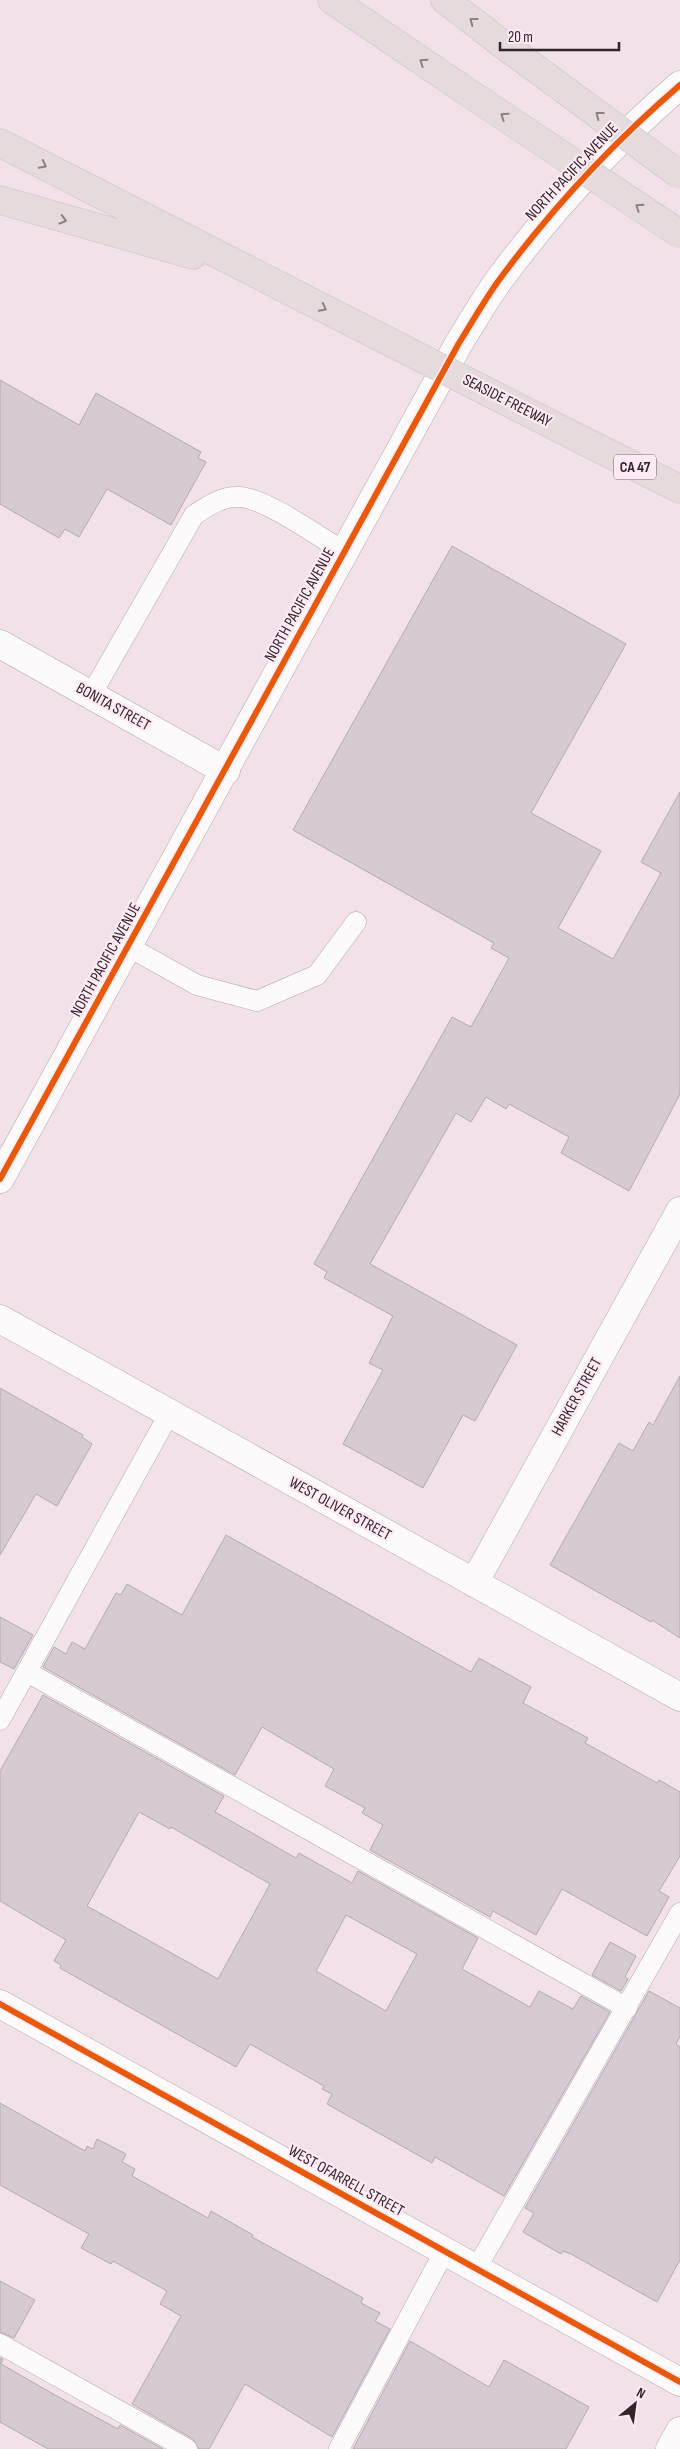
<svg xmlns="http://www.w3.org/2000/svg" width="680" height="2449" font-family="'Sofia Sans Condensed',sans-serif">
	<rect width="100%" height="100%" fill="#f2e1e9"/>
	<!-- building -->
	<path fill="#d7cbd3" stroke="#b5a9b1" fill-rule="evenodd" d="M0 380 79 425 96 393 201 452 198 458 206 462 171 525 107 489 79 537 65 529 59 538 0 504Z
		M452 546 626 644 531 813 601 851 558 928 613 959 661 873 641 862 680 792V1094L629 1191 561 1153 569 1137 509 1104 506 1109 486 1097 471 1122 456 1113 370 1264 517 1345 475 1421 463 1415 423 1488 343 1444 383 1370 369 1363 393 1316 324 1278 327 1272 314 1264 452 1017 471 1027 509 958 491 948 494 943 293 830Z
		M680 1376V1638L652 1620 651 1622 550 1565 619 1443 633 1451 649 1422 653 1425Z
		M0 1388 83 1435 82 1437 92 1444 57 1506 36 1494 0 1555Z
		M226 1535 471 1672 479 1658 531 1687 523 1703 588 1738 585 1743 657 1783 659 1780 680 1792V1856L659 1891 669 1897 647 1936 562 1889 536 1935 493 1911 490 1917 370 1850 383 1825 362 1813 365 1808 325 1786 334 1769 262 1727 235 1775 43 1667 54 1647 66 1654 72 1642 85 1649 116 1593 121 1595 127 1584 182 1615Z
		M0 1617 33 1635 14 1669 0 1662Z
		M43 1695 224 1796 215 1812 296 1858 299 1853 352 1883 358 1871 478 1938 462 1969 530 2007 539 1991 573 2009 581 1996 610 2012 504 2196 435 2157 432 2163 327 2104 332 2094 322 2089 324 2086 250 2044 236 2067 60 1968 61 1965 54 1961 66 1940 0 1901V1771ZM139 1812 170 1829 171 1827 270 1884 218 1979 87 1906ZM346 1915 417 1954 386 2011 316 1971Z
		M610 1942 636 1956 625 1977 628 1979 621 1991 592 1975Z
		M649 1991 680 2008V2036L676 2044 680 2047V2260L657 2302 571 2254 563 2251 561 2254 523 2232 534 2213 525 2208Z
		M0 2103 85 2151 87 2146 93 2149 97 2139 126 2154 122 2162 135 2169 132 2176 208 2218 211 2211 253 2235 252 2237 363 2298 361 2303 380 2313 375 2321 390 2329 332 2437 245 2384 209 2449H199L193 2439 132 2404 181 2316 160 2304 167 2291 113 2261 111 2264 81 2248 89 2234 0 2185Z
		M0 2281 35 2300 14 2338 0 2332Z
		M410 2341 489 2387 504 2360 589 2407 566 2449H353Z
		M0 2358 3 2359 1 2364 55 2395 118 2429 120 2425 163 2449H48L0 2422Z"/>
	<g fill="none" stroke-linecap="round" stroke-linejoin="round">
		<!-- lane casing -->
		<g stroke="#b6a8af" stroke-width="21">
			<path id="lane" d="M91 695 194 515C208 506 222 496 239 497 266 498 320 538 345 552
				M129 947 197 985 257 1001 317 975 356 922
				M27 1672 627 2008
				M0 1720 169 1414
				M476 2269 680 1913
				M0 2344 187 2449
				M339 2449 444 2252"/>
		</g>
		<!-- street casing -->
		<g stroke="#b6a8af" stroke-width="29">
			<path id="street" d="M0 644 226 771
				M0 1319 680 1697
				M474 1583 680 1211
				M0 2004 680 2382
				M670 2449 680 2431"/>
		</g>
		<!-- secondary casing -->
		<g stroke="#b6a8af" stroke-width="29">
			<path id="secondary" d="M0 1179 459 343C473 321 486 297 502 276 554 206 614 142 680 85"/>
		</g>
		<!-- highway casing -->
		<g stroke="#c9c1c4" stroke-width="29">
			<path id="highway" d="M332 0 463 89
				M445 0 501 43
				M0 143 280 286
				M0 200 193 255
				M590 444 680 489"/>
		</g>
		<!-- lane -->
		<use href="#lane" stroke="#fdfafc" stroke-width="20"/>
		<!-- street -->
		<use href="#street" stroke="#fdfafc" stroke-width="28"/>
		<!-- secondary -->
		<use href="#secondary" stroke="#fdfafc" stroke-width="28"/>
		<!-- highway -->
		<use href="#highway" stroke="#e5dadc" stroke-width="28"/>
		<!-- highway-bridge casing -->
		<g stroke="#c9c1c4" stroke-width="29" stroke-linecap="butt">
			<path id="highway-bridge" d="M501 43 680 175
				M463 89 680 234
				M280 286 590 444"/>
		</g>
		<!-- highway-bridge -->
		<use href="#highway-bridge" stroke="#e5dadc" stroke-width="28"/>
		<!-- cycleway casing -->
		<g stroke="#ffeaf3" stroke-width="9">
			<path id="cycleway" d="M0 1179 459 343C473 321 486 297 502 276 554 206 614 142 680 85
				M0 2004 680 2382"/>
		</g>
		<!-- cycleway -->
		<use href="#cycleway" stroke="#e8590c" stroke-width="6"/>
	</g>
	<!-- one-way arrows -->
	<defs><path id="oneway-chevron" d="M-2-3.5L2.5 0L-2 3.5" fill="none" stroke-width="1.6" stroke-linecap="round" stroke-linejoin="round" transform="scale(1.25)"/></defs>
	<g stroke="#8b8083">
		<use href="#oneway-chevron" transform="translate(473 21) rotate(-143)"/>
		<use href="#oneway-chevron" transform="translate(423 62) rotate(-146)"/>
		<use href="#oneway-chevron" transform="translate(599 115) rotate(-143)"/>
		<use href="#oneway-chevron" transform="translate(504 116) rotate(-146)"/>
		<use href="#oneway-chevron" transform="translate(43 165) rotate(27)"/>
		<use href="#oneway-chevron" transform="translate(639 207) rotate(-146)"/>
		<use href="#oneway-chevron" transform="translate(63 220) rotate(15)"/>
		<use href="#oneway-chevron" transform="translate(323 308) rotate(27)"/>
	</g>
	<g text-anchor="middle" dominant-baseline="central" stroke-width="4.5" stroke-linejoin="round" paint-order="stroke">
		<!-- shield labels -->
		<rect fill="#ffeaf3" stroke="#6f6066" stroke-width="1" x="614" y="454.5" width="42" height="25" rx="4"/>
		<g font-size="15" font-weight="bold" fill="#31252a">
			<text x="635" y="467">CA 47</text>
		</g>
		<!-- street labels -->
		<g font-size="16" fill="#31252a" stroke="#ffeaf3">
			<text transform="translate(572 172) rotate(-47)">NORTH PACIFIC AVENUE</text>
			<text transform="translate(507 401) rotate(27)">SEASIDE FREEWAY</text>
			<text transform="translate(300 605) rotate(-61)">NORTH PACIFIC AVENUE</text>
			<text transform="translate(113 707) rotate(29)">BONITA STREET</text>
			<text transform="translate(106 960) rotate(-61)">NORTH PACIFIC AVENUE</text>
			<text transform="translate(577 1397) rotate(-61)">HARKER STREET</text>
			<text transform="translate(340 1509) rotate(29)">WEST OLIVER STREET</text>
			<text transform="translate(346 2181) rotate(29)">WEST OFARRELL STREET</text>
		</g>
	</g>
	<!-- north arrow -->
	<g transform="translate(635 2404) rotate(29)" stroke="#ffeaf3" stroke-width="4" paint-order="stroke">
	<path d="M0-4L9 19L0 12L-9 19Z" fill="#31252a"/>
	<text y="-8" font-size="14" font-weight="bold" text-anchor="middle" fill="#31252a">N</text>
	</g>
	<!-- scale -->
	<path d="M500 42v8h119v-8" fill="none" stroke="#31252a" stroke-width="2.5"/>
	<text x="508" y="42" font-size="15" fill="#31252a" stroke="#ffeaf3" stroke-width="4" paint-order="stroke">20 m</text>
</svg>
